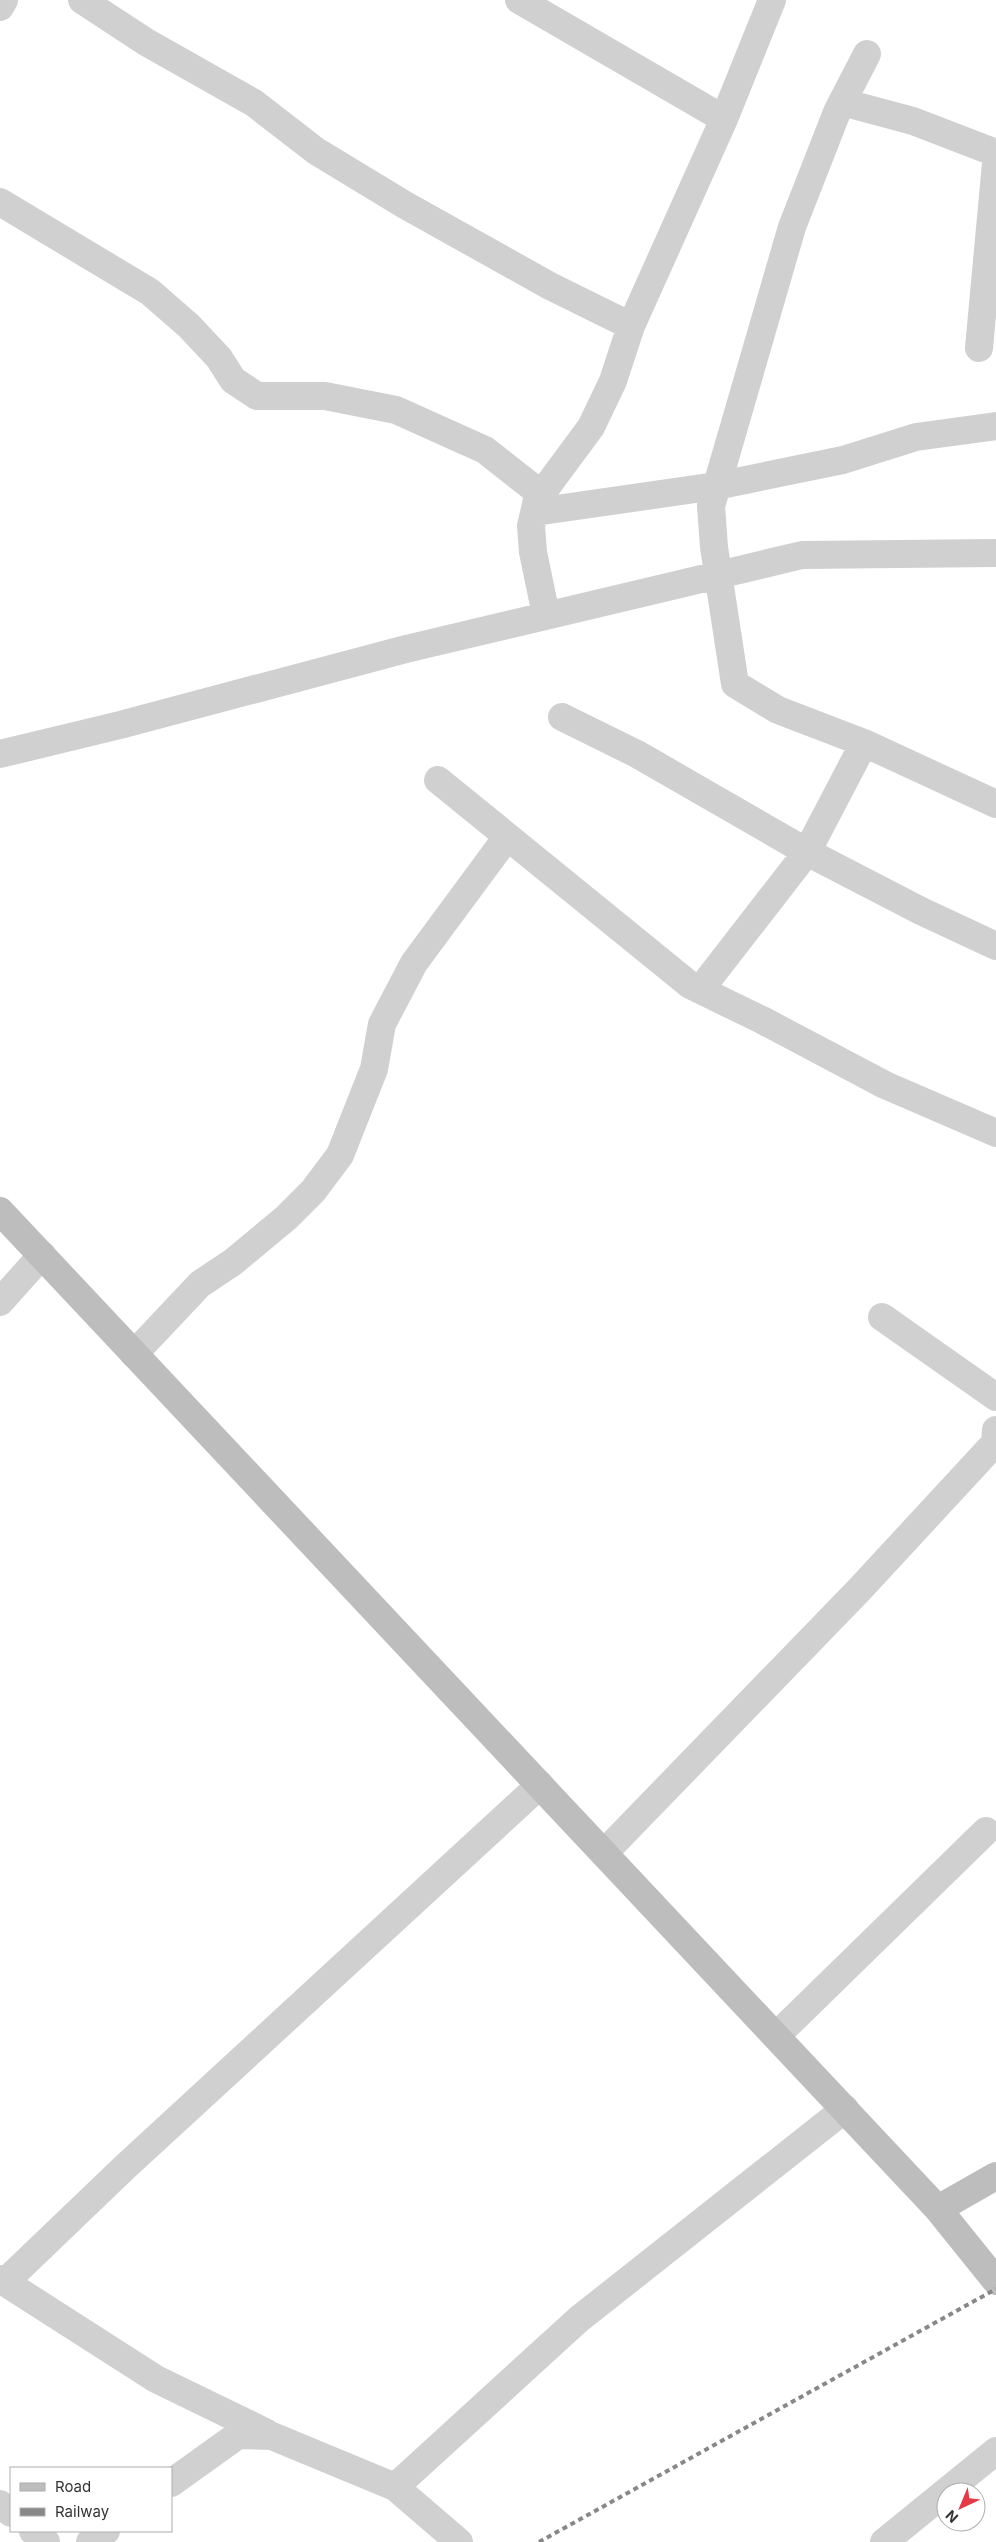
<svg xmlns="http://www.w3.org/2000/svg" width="996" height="2542" font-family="Inter,sans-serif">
	<rect width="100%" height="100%" fill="#fff"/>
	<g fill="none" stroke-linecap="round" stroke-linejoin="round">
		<!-- street -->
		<path stroke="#d0d0d0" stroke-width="28" d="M82 0 146 42 254 103 316 151 405 205 550 286 631 326
			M519 0 724 119
			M0 7 4 0
			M867 54 837 112 792 227 711 506 714 547 735 684 778 710 864 743 996 804
			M842 102 913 121 996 153
			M0 202 150 292 189 326 219 358 233 380 257 396H325L396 410 485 450 541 494
			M979 348 996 163
			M535 512 716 486 843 460 916 437 996 426
			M546 615 533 552 531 526 537 500 591 427 613 381 631 326 724 119 772 0
			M562 717 637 754 807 852 921 911 996 946
			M0 754 120 725 406 649 802 555 996 553
			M438 780 690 985 762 1020 885 1085 996 1133
			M700 990 807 852 864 743
			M0 1302 42 1255
			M882 1317 996 1397
			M134 1354 200 1284 233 1262 286 1218 313 1191 340 1155 374 1069 382 1024 414 963 507 837
			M604 1853 859 1590 995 1443 996 1430
			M776 2036 986 1831
			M0 2279 156 2379 267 2433
			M5 2282 125 2167 540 1785
			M171 2483 238 2435 272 2436 395 2487 459 2542
			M395 2487 579 2319 845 2109
			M0 2504 11 2513
			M33 2531 46 2542
			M90 2542 106 2531
			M884 2542 996 2451"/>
		<!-- secondary -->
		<path stroke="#bdbdbd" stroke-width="28" d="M0 1211 938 2209 996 2281
			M938 2209 996 2176"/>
		<!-- rail -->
		<path stroke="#888" stroke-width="4" stroke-dasharray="5 4" stroke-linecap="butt" d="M539 2542 996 2289"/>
	</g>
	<!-- legend -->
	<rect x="10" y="2467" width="162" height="65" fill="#ffffff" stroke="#adadad"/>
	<rect x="20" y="2483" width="25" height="8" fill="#bdbdbd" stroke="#adadad"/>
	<text x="55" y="2492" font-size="15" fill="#333333">Road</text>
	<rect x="20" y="2508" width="25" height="8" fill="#888888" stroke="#adadad"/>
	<text x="55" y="2517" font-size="15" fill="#333333">Railway</text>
	<!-- north arrow -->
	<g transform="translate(961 2507) rotate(224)"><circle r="24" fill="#ffffff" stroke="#adadad"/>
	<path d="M0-4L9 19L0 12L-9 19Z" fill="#e63946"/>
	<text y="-8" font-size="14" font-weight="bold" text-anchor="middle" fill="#333333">N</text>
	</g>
</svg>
